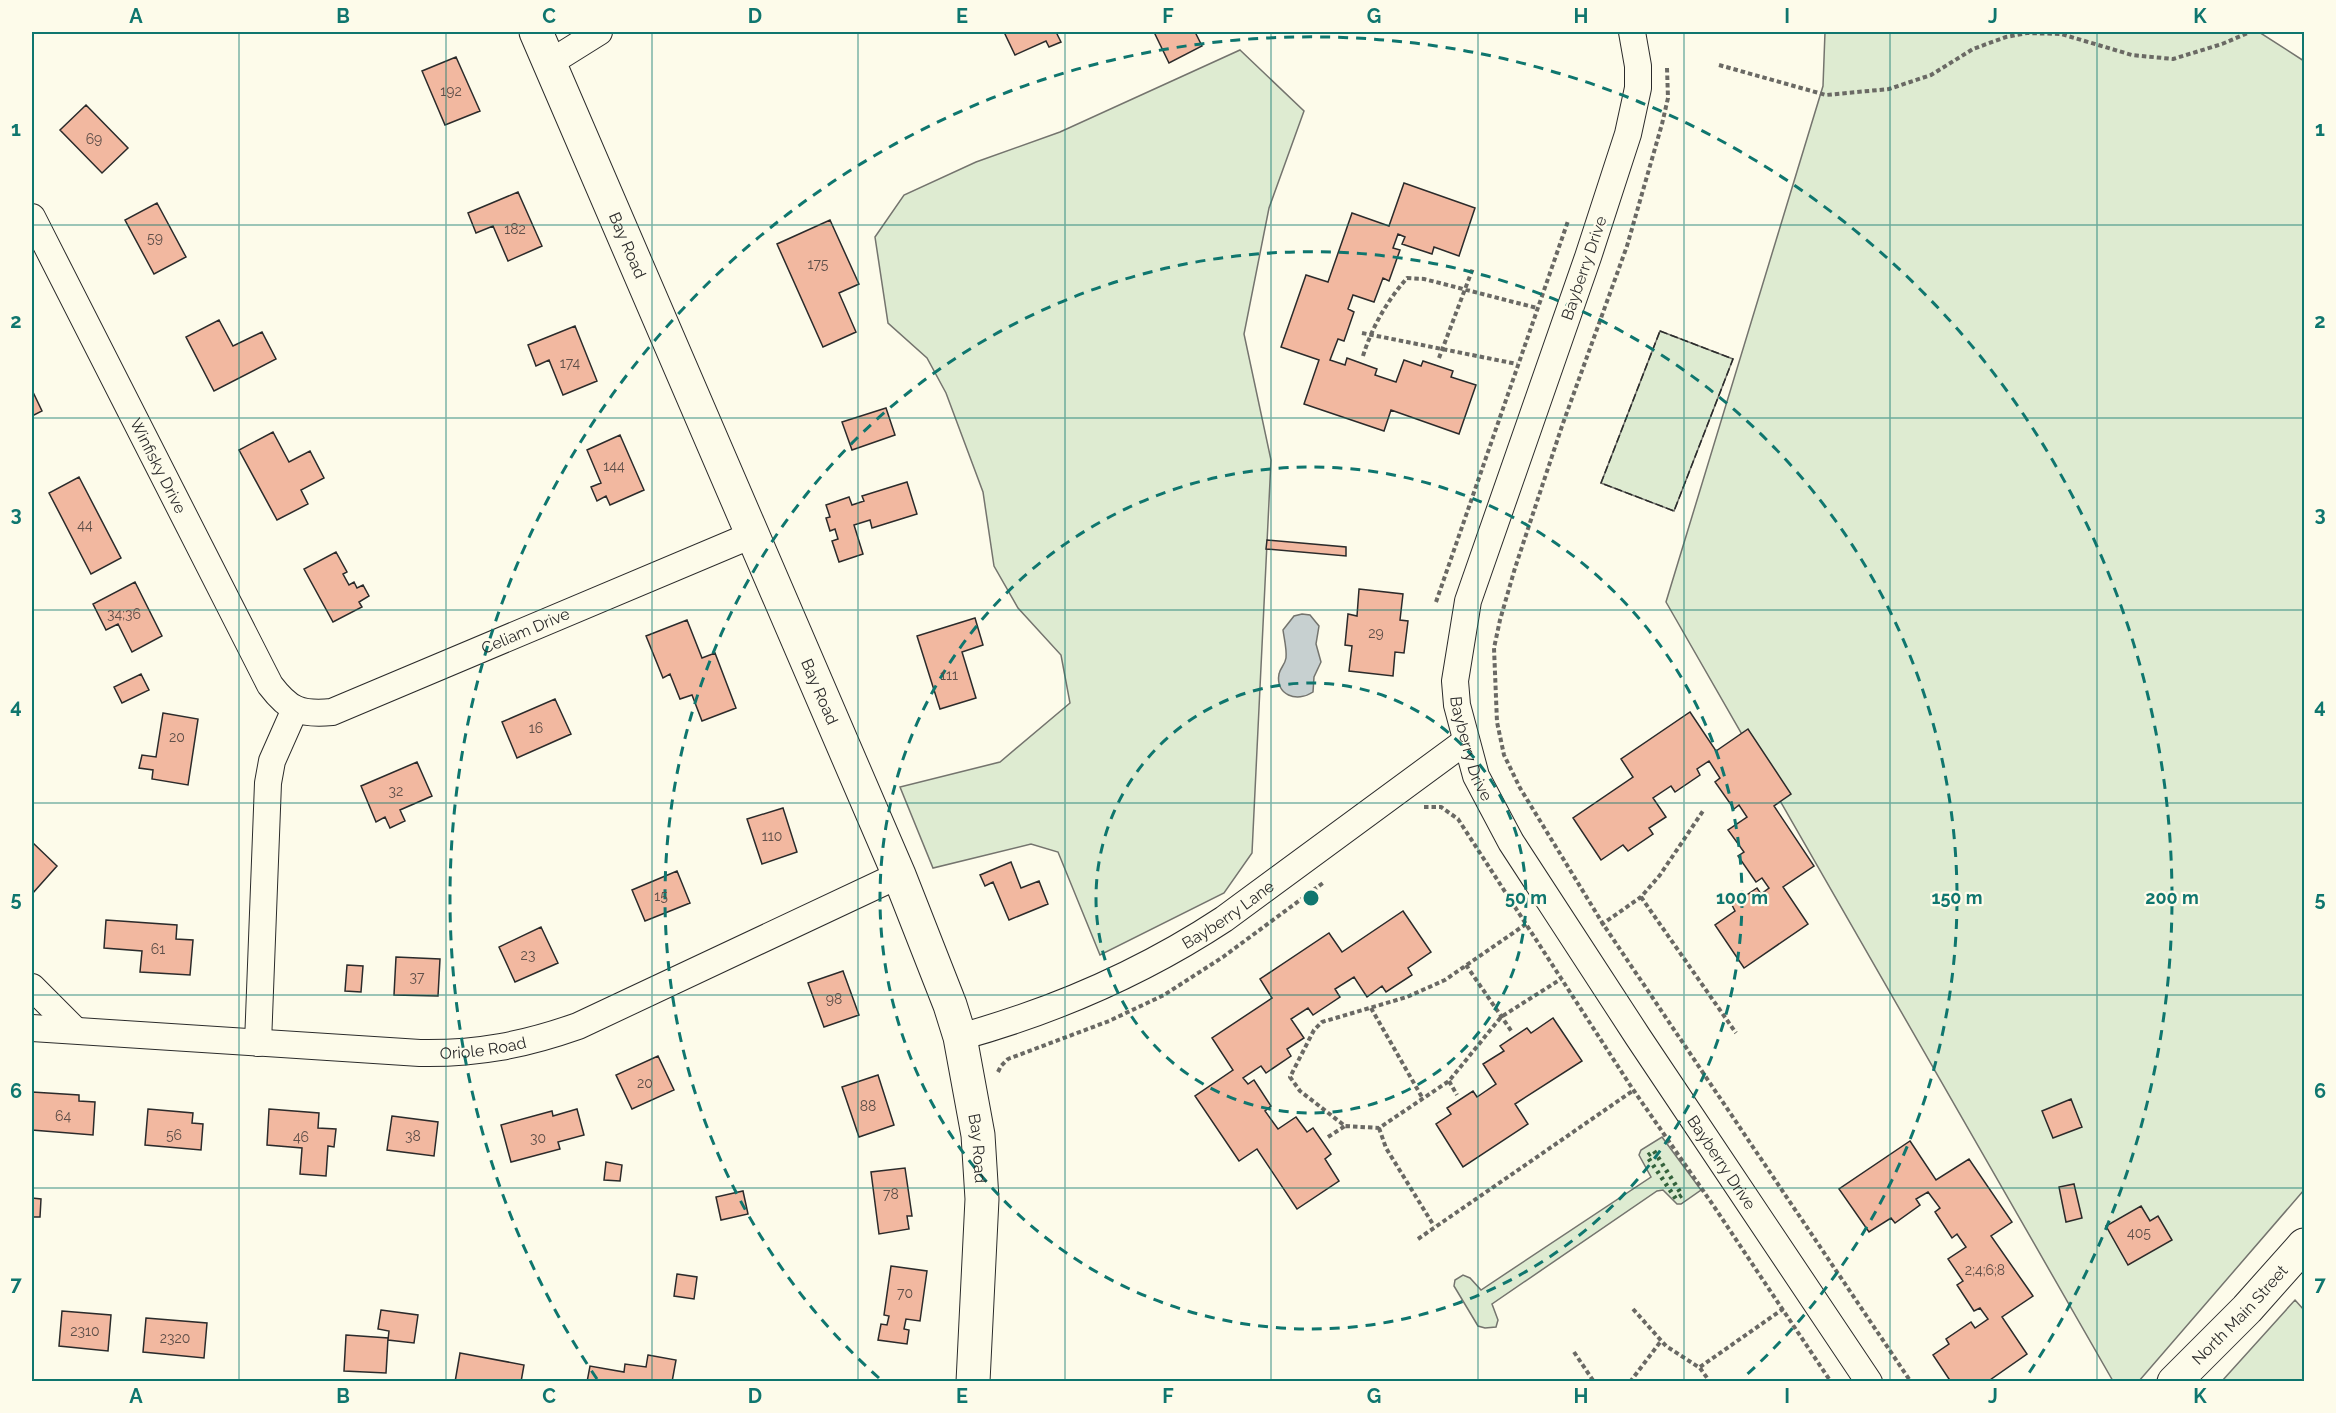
<svg xmlns="http://www.w3.org/2000/svg" width="2336" height="1413" font-family="Raleway,sans-serif">
	<rect width="100%" height="100%" fill="#fdfbea"/>
	<!-- green -->
	<path fill="#deebd1" stroke="#74746e" stroke-width="1.5" d="M1825 32H2259L2304 61V1190L2139 1381H2113L1666 602 1823 86Z
		M1240 50 1304 111 1269 208 1244 334 1271 460 1252 853 1224 893 1100 955 1058 852 1031 844 933 868 900 787 1000 762 1070 703 1061 655 1018 608 994 566 983 492 946 393 927 358 888 323 875 237 904 195 976 162 1060 132Z
		M1660 331 1733 359 1674 511 1601 483Z
		M1662 1137 1701 1190 1681 1204H1677L1663 1190 1657 1191 1492 1304 1498 1320 1496 1327 1485 1328 1478 1326 1454 1286 1455 1280 1463 1275 1470 1278 1481 1290 1651 1177 1639 1155 1641 1150Z
		M2295 1300 2304 1310V1381H2222Z"/>
	<!-- water -->
	<path fill="#c7d0d0" stroke="#74746e" stroke-width="1.5" d="M1302 614 1310 615 1319 626 1316 644 1321 662 1314 677 1313 692C1297 703 1275 695 1279 674 1280 668 1285 665 1286 658 1287 649 1284 638 1283 630L1294 616Z"/>
	<!-- building -->
	<path fill="#f2b8a0" stroke="#2b2b2b" stroke-width="1.5" d="M1004 32H1056L1061 42 1049 47 1046 41 1015 55Z
		M1154 32H1195L1202 46 1169 63Z
		M456 57 480 111 445 125 422 71Z
		M86 105 128 148 102 173 60 130Z
		M1404 183 1475 208 1459 256 1434 247 1432 254 1402 244 1405 237 1398 234 1393 248 1400 250 1389 281 1383 278 1374 302 1353 295 1348 309 1354 312 1344 341 1338 339 1330 360 1345 365 1347 358 1377 369 1375 375 1396 382 1404 360 1421 366 1423 361 1453 371 1451 377 1476 385 1459 434 1391 410 1384 431 1304 404 1319 360 1281 347 1306 275 1328 282 1352 213 1389 226Z
		M518 192 542 246 508 261 493 226 476 233 468 213Z
		M157 203 186 257 154 274 125 220Z
		M830 220 859 284 839 293 856 332 823 347 777 244Z
		M219 320 233 346 262 332 276 359 214 391 186 337Z
		M575 326 597 381 563 395 549 360 536 366 528 345Z
		M32 390 42 411 32 416Z
		M886 408 895 435 852 450 842 422Z
		M273 432 289 462 310 451 324 478 301 490 308 504 277 520 239 450Z
		M620 435 644 490 610 505 606 496 597 501 591 487 601 483 587 450Z
		M79 477 121 558 91 574 49 493Z
		M907 482 917 514 872 528 870 520 854 525 863 554 839 562 832 541 838 539 835 529 830 531 826 518 830 517 826 505 849 497 852 505 864 501 862 496Z
		M1267 540 1346 547V556L1266 549Z
		M336 552 347 572 343 574 349 585 354 582 357 588 363 585 369 596 359 602 362 607 333 622 304 569Z
		M135 582 162 636 132 652 118 624 106 630 93 604Z
		M1359 589 1403 594 1400 620 1408 621 1404 653 1395 652 1393 676 1349 671 1352 646 1345 645 1348 614 1357 616Z
		M975 618 983 645 962 652 976 698 940 709 917 636Z
		M687 620 702 658 715 653 736 708 702 721 692 695 680 699 670 674 663 678 646 636Z
		M141 674 149 690 122 703 114 687Z
		M555 699 571 734 517 758 502 722Z
		M1690 712 1716 751 1748 729 1791 794 1774 806 1814 866 1783 887 1808 924 1744 968 1715 925 1735 911 1732 905 1757 888 1761 894 1769 888 1762 878 1756 882 1738 856 1744 852 1728 830 1747 817 1739 805 1734 809 1715 782 1720 778 1709 761 1697 769 1700 775 1675 792 1671 786 1653 798 1666 817 1649 828 1653 834 1628 851 1623 845 1601 860 1573 818 1633 777 1621 759Z
		M163 713 198 719 188 785 152 779 153 770 139 768 142 755 156 757Z
		M417 762 432 796 400 810 405 821 390 828 385 817 376 822 361 786Z
		M783 808 797 852 762 864 747 819Z
		M32 842 57 866 32 894Z
		M1011 862 1021 888 1039 881 1048 904 1009 920 993 882 985 886 980 875Z
		M677 871 690 903 645 921 632 890Z
		M1403 911 1431 952 1408 968 1412 975 1386 992 1382 986 1367 997 1354 977 1335 989 1340 997 1313 1015 1308 1008 1291 1019 1304 1038 1287 1049 1291 1056 1266 1073 1261 1066 1243 1078 1248 1084 1254 1080 1271 1106 1265 1111 1278 1129 1296 1117 1307 1132 1313 1128 1331 1154 1325 1159 1339 1181 1297 1209 1257 1149 1239 1161 1195 1096 1233 1070 1212 1038 1272 998 1260 979 1329 933 1342 952Z
		M106 920 177 925 176 939 193 940 190 975 140 972 142 951 104 948Z
		M541 927 558 963 515 982 499 947Z
		M396 957 440 959 438 996 394 995Z
		M347 965 363 966 361 992 345 991Z
		M843 971 859 1015 824 1027 808 983Z
		M1553 1018 1582 1061 1515 1104 1528 1124 1463 1167 1436 1124 1451 1114 1447 1108 1473 1091 1477 1097 1496 1084 1483 1064 1504 1051 1500 1046 1527 1028 1531 1033Z
		M658 1056 674 1090 632 1109 616 1075Z
		M878 1075 894 1125 859 1137 842 1087Z
		M32 1092 79 1095V1101L95 1102 93 1135 32 1130Z
		M2071 1099 2082 1127 2053 1138 2042 1111Z
		M148 1109 193 1113 192 1123 203 1124 201 1150 145 1145Z
		M269 1109 319 1113 318 1128 336 1129 334 1147 328 1146 326 1176 300 1174 302 1148 267 1145Z
		M577 1109 584 1135 558 1142 560 1149 511 1162 501 1125 552 1111 553 1116Z
		M392 1116 438 1122 434 1156 387 1150Z
		M1910 1141 1936 1180 1969 1159 2012 1222 1991 1236 2033 1296 2002 1317 2027 1354 1987 1382H1951L1933 1355 1949 1344 1946 1339 1971 1322 1975 1328 1988 1319 1980 1308 1974 1311 1957 1285 1963 1281 1948 1259 1966 1247 1957 1234 1952 1238 1935 1212 1940 1208 1928 1192 1916 1199 1920 1205 1895 1223 1891 1218 1869 1232 1839 1189Z
		M606 1162 622 1165 620 1181 604 1180Z
		M905 1168 912 1216H907L909 1229 879 1234 871 1172Z
		M2074 1184 2082 1218 2066 1222 2059 1187Z
		M743 1191 748 1214 721 1220 716 1197Z
		M32 1198 41 1199 40 1217H32Z
		M2141 1206 2150 1221 2158 1216 2172 1240 2128 1265 2106 1226Z
		M891 1266 927 1271 920 1321 906 1319 904 1329 909 1330 907 1344 878 1340 881 1324 887 1325 889 1316 884 1315Z
		M677 1274 697 1277 694 1299 674 1296Z
		M381 1310 418 1315 414 1343 388 1340 389 1331 378 1329Z
		M62 1311 111 1315 108 1351 59 1346Z
		M146 1318 207 1323 204 1358 143 1352Z
		M346 1335 388 1338 386 1373 344 1371Z
		M460 1353 524 1365 521 1382H455Z
		M648 1355 676 1360 672 1382H587L590 1366 624 1372 625 1364 646 1367Z"/>
	<g fill="none" stroke-linecap="round" stroke-linejoin="round">
		<!-- minor casing -->
		<g stroke="#2b2b2b" stroke-width="28">
			<g id="minor">
				<path id="s1" d="M1632 32 1638 66V88L1628 134 1588 257 1468 601 1455 681 1457 705 1476 776 1511 842 1638 1037 1869 1382"/>
				<path d="M551 62 599 32"/>
				<path id="s2" d="M32 217 270 685C289 710 300 715 332 712L752 535"/>
				<path d="M32 987 75 1030"/>
				<path id="s3" d="M32 1028 420 1053C478 1054 524 1045 578 1026L899 875"/>
				<path id="s4" d="M960 1037C1054 1011 1142 973 1224 919L1466 741"/>
				<path d="M258 1043 268 783 272 761 295 709"/>
			</g>
		</g>
		<!-- secondary casing -->
		<g stroke="#2b2b2b" stroke-width="35">
			<g id="secondary">
				<path id="s5" d="M536 32 899 875 950 1005 960 1037 978 1135 982 1199 973 1382"/>
				<path id="s6" d="M2174 1382 2247 1309 2304 1245"/>
			</g>
		</g>
		<!-- path -->
		<path stroke="#6a6964" stroke-width="4" stroke-dasharray="4.5 3" stroke-linecap="butt" d="M1719 65 1826 95 1889 89 1931 75 1973 49 2006 37 2027 33 2061 34 2132 55 2173 59 2222 44 2250 32
			M1667 68 1668 98 1662 124 1627 246 1562 426 1515 568 1500 620 1494 648 1497 722 1504 755 1520 788 1603 924 1911 1382
			M1362 333 1517 364
			M1363 356C1372 327 1387 301 1407 278L1424 279 1537 308
			M1439 358 1473 268
			M1436 602 1568 221
			M1424 807H1441L1458 819 1632 1088 1713 1205 1831 1382
			M1641 897 1736 1033
			M1526 924 1445 980 1407 997 1322 1022 1314 1030 1290 1077 1300 1091 1345 1126 1379 1128 1449 1081 1501 1017 1561 979
			M1601 925 1641 897 1660 875 1703 811
			M1466 965 1512 1032
			M1371 1008 1423 1099
			M998 1072 1001 1066 1008 1059 1109 1021 1164 995 1223 957 1323 883
			M1449 1081 1457 1095
			M1379 1128 1386 1148 1434 1226
			M1328 1137 1345 1126
			M1418 1239 1634 1090
			M1633 1309 1666 1346 1700 1368 1710 1382
			M1574 1352 1594 1382
			M1700 1367 1783 1309
			M1630 1382 1661 1341"/>
		<!-- minor -->
		<use href="#minor" stroke="#fdfbea" stroke-width="26"/>
		<!-- secondary -->
		<use href="#secondary" stroke="#fdfbea" stroke-width="33"/>
		<!-- hedge -->
		<path stroke="#34623c" stroke-width="4.5" stroke-dasharray="3 4.5" stroke-linecap="butt" d="M1654 1151 1682 1195 1676 1199 1647 1156Z"/>
		<!-- fence -->
		<path stroke="#2b2b2b" stroke-width="1.5" stroke-dasharray="8 3" stroke-linecap="butt" d="M1660 331 1733 359 1674 511 1601 483Z"/>
	</g>
	<!-- grid -->
	<path fill="none" stroke="#0f766e" stroke-width="1.5" stroke-opacity="0.55" d="M239 32V1382M446 32V1382M652 32V1382M858 32V1382M1065 32V1382M1271 32V1382M1478 32V1382M1684 32V1382M1890 32V1382M2097 32V1382M32 225H2304M32 418H2304M32 610H2304M32 803H2304M32 995H2304M32 1188H2304"/>
	<!-- distance rings -->
	<g fill="none" stroke="#0f766e" stroke-width="3" stroke-dasharray="10 8">
		<circle cx="1311" cy="898" r="215"/>
		<circle cx="1311" cy="898" r="431"/>
		<path d="M879 1378A646 646 0 1 1 1743 1378"/>
		<path d="M597 1379A861 861 0 1 1 2025 1379"/>
	</g>
	<g text-anchor="middle" dominant-baseline="central" stroke-width="4.5" stroke-linejoin="round" paint-order="stroke">
		<!-- number labels -->
		<g font-size="14" fill="#5d4e48">
			<text x="451" y="91">192</text>
			<text x="94" y="139">69</text>
			<text x="515" y="229">182</text>
			<text x="155" y="238">59</text>
			<text x="818" y="264">175</text>
			<text x="570" y="363">174</text>
			<text x="614" y="466">144</text>
			<text x="85" y="525">44</text>
			<text x="124" y="614">34;36</text>
			<text x="1376" y="633">29</text>
			<text x="949" y="675">111</text>
			<text x="536" y="728">16</text>
			<text x="177" y="737">20</text>
			<text x="396" y="791">32</text>
			<text x="772" y="836">110</text>
			<text x="661" y="896">15</text>
			<text x="158" y="949">61</text>
			<text x="528" y="955">23</text>
			<text x="417" y="977">37</text>
			<text x="834" y="999">98</text>
			<text x="645" y="1083">20</text>
			<text x="868" y="1106">88</text>
			<text x="63" y="1116">64</text>
			<text x="174" y="1135">56</text>
			<text x="413" y="1136">38</text>
			<text x="301" y="1137">46</text>
			<text x="538" y="1138">30</text>
			<text x="891" y="1194">78</text>
			<text x="2139" y="1233">405</text>
			<text x="1985" y="1270">2;4;6;8</text>
			<text x="905" y="1293">70</text>
			<text x="85" y="1331">2310</text>
			<text x="175" y="1338">2320</text>
		</g>
		<!-- street labels -->
		<g font-size="16" fill="#2b2b2b" stroke="#fdfbea">
			<text stroke="none"><textPath href="#s5" startOffset="232">Bay Road</textPath></text>
			<text transform="translate(1584 268) rotate(-71)">Bayberry Drive</text>
			<text stroke="none"><textPath href="#s2" startOffset="279">Winfisky Drive</textPath></text>
			<text stroke="none"><textPath href="#s2" startOffset="807">Celiam Drive</textPath></text>
			<text stroke="none"><textPath href="#s5" startOffset="718">Bay Road</textPath></text>
			<text stroke="none"><textPath href="#s1" startOffset="748">Bayberry Drive</textPath></text>
			<text stroke="none"><textPath href="#s4" startOffset="296">Bayberry Lane</textPath></text>
			<text stroke="none"><textPath href="#s3" startOffset="452">Oriole Road</textPath></text>
			<text stroke="none"><textPath href="#s5" startOffset="1204">Bay Road</textPath></text>
			<text stroke="none"><textPath href="#s1" startOffset="1234">Bayberry Drive</textPath></text>
			<text stroke="none"><textPath href="#s6" startOffset="94">North Main Street</textPath></text>
		</g>
	</g>
	<circle cx="1311" cy="898" r="9" fill="#0f766e" stroke="#fdfbea" stroke-width="3"/>
	<g font-size="18" text-anchor="middle" font-weight="bold" fill="#0f766e" stroke="#fdfbea" stroke-width="4.5" stroke-linejoin="round" paint-order="stroke">
		<text x="1526" y="904">50 m</text>
		<text x="1742" y="904">100 m</text>
		<text x="1957" y="904">150 m</text>
		<text x="2172" y="904">200 m</text>
	</g>
	<!-- border -->
	<rect width="2336" height="1413" fill="none" stroke="#fdfbea" stroke-width="66"/>
	<rect x="33" y="33" width="2270" height="1347" fill="none" stroke="#0f766e" stroke-width="2"/>
	<g font-size="20" text-anchor="middle" font-weight="bold" fill="#0f766e">
		<text x="136" y="23">A</text>
		<text x="343" y="23">B</text>
		<text x="549" y="23">C</text>
		<text x="755" y="23">D</text>
		<text x="962" y="23">E</text>
		<text x="1168" y="23">F</text>
		<text x="1374" y="23">G</text>
		<text x="1581" y="23">H</text>
		<text x="1787" y="23">I</text>
		<text x="1993" y="23">J</text>
		<text x="2200" y="23">K</text>
		<text x="16" y="136">1</text>
		<text x="2320" y="136">1</text>
		<text x="16" y="328">2</text>
		<text x="2320" y="328">2</text>
		<text x="16" y="521">3</text>
		<text x="2320" y="521">3</text>
		<text x="16" y="713">4</text>
		<text x="2320" y="713">4</text>
		<text x="16" y="906">5</text>
		<text x="2320" y="906">5</text>
		<text x="16" y="1098">6</text>
		<text x="2320" y="1098">6</text>
		<text x="16" y="1291">7</text>
		<text x="2320" y="1291">7</text>
		<text x="136" y="1403">A</text>
		<text x="343" y="1403">B</text>
		<text x="549" y="1403">C</text>
		<text x="755" y="1403">D</text>
		<text x="962" y="1403">E</text>
		<text x="1168" y="1403">F</text>
		<text x="1374" y="1403">G</text>
		<text x="1581" y="1403">H</text>
		<text x="1787" y="1403">I</text>
		<text x="1993" y="1403">J</text>
		<text x="2200" y="1403">K</text>
	</g>
</svg>
